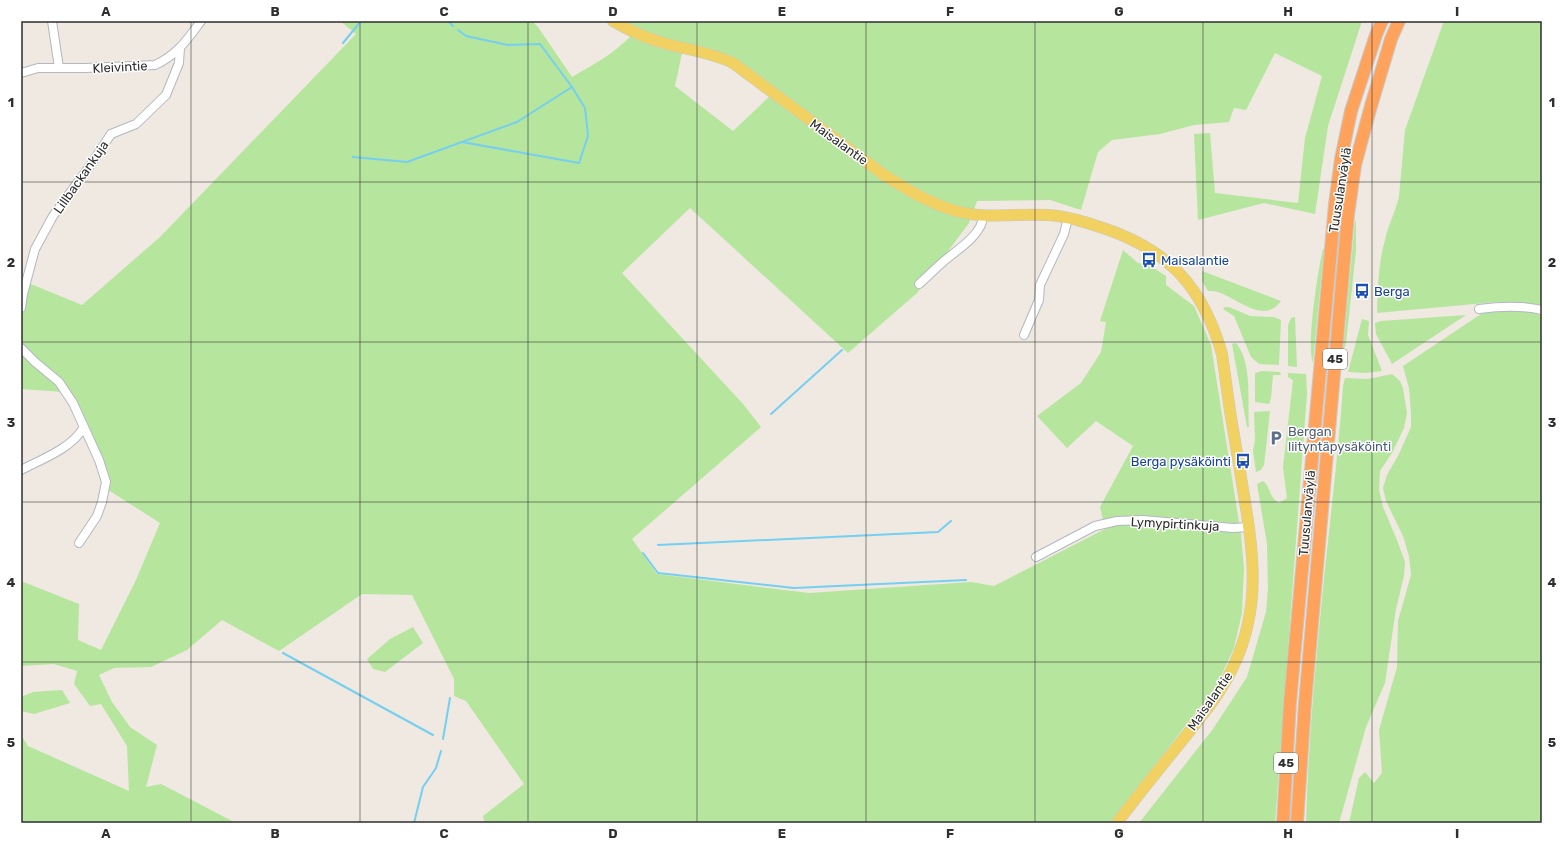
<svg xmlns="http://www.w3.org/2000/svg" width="1563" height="844" font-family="Rubik,sans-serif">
	<rect width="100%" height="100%" fill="#efe9e1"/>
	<!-- green -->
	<path fill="#b6e59e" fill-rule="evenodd" d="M340 21H532L538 27 572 77C593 65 613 54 630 37L606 21H1362L1328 126 1315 214 1264 203 1198 220 1194 134 1210 133 1215 193 1298 203 1305 138 1322 76 1275 53 1246 110 1234 108 1229 122 1194 125 1160 134 1112 140 1098 152 1081 210 1050 200 977 201 969 223 917 293 848 353 690 208 622 273 743 404 761 427 632 539 657 574 809 593 971 582 994 586 1105 529 1100 507 1133 446 1096 421 1067 448 1037 416 1081 383 1101 352 1106 322 1100 321 1123 250 1138 263 1149 265 1166 276V285L1194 306 1211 345 1241 535 1244 568 1242 613 1234 648 1217 685 1110 823H485L483 816 524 784 466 701 454 696V679L412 595 362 594 279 651 222 620 187 650 151 667 114 668 99 675 112 702 130 727 157 745 146 787 161 784 236 823H21V735L28 746 129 791 127 746 101 704 90 706 74 684 77 671 54 664 21 666V581L79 604 78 640 101 650 136 580 160 523 102 486 95 455 63 392 21 389V280L82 305 160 237 356 34ZM682 53C692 56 702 57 712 60 734 66 752 82 770 96L733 131 675 86Z
		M1444 21H1542V305L1496 302 1377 313C1378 288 1378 264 1385 240 1388 225 1396 211 1399 196L1405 130Z
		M1355 221 1356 222V251L1346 343 1343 351Z
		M1323 249H1324L1313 363C1306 347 1318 268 1323 249Z
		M1202 271 1281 301C1264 325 1237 298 1218 292 1215 291 1211 291 1208 291L1202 281Z
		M1225 307H1229L1250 316 1274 317 1281 320 1279 365 1259 364 1251 357 1234 316 1223 309Z
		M1496 310H1525L1542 315V823H1349L1359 778 1365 772 1374 783 1382 773 1379 730 1397 667 1398 621 1411 575 1409 556 1403 536 1386 501 1383 488 1387 475 1399 454 1411 427V413L1409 388 1403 366 1481 314Z
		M1466 315 1392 364 1376 334 1375 323 1381 321Z
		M1295 317 1297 367 1288 366V325L1291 318Z
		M1362 319 1369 321 1368 335 1382 371 1365 373 1348 372Z
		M1236 343C1253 363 1247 402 1249 427H1247L1232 344Z
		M1262 371 1280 372 1281 375H1273L1271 398 1269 404 1255 402V373Z
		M1288 373 1306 374 1307 393 1275 823H1139L1213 729 1247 677 1266 612 1268 588 1267 544 1257 484 1263 481C1271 487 1268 496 1279 503L1287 498 1283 467 1293 380 1288 377Z
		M1392 374 1400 381 1403 388 1407 413 1404 428 1392 453 1380 471 1379 490 1383 507 1397 540 1405 562 1404 576 1396 609 1385 683 1366 727 1339 823H1306C1308 752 1314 680 1321 609 1328 534 1338 461 1343 386L1345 378 1368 379Z
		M1270 411 1264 465 1261 470 1256 472 1253 451 1255 440 1254 412Z
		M413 627 423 643 385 672 373 669 367 659 390 639Z
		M62 690 70 703 34 714 21 711V697L33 692Z"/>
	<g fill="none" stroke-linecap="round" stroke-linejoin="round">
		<!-- stream -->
		<path stroke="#75cff0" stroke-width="2" d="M448 21 453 26
			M458 30 466 36 508 45 540 44 572 87 585 108 588 136 579 163 462 142
			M343 43 361 21
			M353 157 407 162 517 122 572 87
			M771 414 842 350
			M658 545 938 532 951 521
			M643 553 658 573 794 588 966 580
			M283 653 433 735
			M443 739 450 698
			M414 823 423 787 436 768 441 751"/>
		<!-- minor casing -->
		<g stroke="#b4b7c1" stroke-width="10">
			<path id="minor" d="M52 21 59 68
				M21 73 38 68H85L155 65C177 55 187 40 201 21
				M919 284C928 276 936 268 944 261 957 250 983 234 983 216
				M21 308 23 294 35 249 53 216 92 163 111 134 136 124 166 95 179 63 180 48
				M1479 309C1501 306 1521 305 1542 310
				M1024 335 1039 300 1040 285 1064 234 1068 218
				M21 348 35 362 59 382 73 403 99 460 106 482 102 502 97 516 79 543
				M21 470C42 459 71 449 84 427
				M1036 557 1095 526 1117 521 1143 520 1233 528 1249 527"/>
		</g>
		<!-- major casing -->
		<g stroke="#c9c9c9" stroke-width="12">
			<path id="major" d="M613 21C630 31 648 39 667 44 690 50 712 53 733 63L884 175C908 190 931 205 960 212 988 219 1018 213 1047 215 1067 216 1085 222 1103 228 1169 250 1203 287 1222 354 1227 393 1233 432 1240 471 1251 540 1265 601 1233 667 1222 691 1205 712 1189 732 1165 762 1140 792 1117 823"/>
		</g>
		<!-- highway casing -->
		<g stroke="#c9c9c9" stroke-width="14">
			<path id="highway" d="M1283 823 1290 703 1335 204 1341 159 1351 111 1376 35 1382 21
				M1297 823 1305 703 1348 215 1355 165 1371 106 1391 39 1399 21"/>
		</g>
		<!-- minor -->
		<use href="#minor" stroke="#fff" stroke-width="8"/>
		<!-- major -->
		<use href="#major" stroke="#f2d163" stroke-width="11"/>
		<!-- highway -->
		<use href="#highway" stroke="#ffa35c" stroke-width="12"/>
	</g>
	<!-- grid -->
	<path fill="none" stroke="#2e2e2e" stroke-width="1" stroke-opacity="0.55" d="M191 21V823M360 21V823M528 21V823M697 21V823M866 21V823M1035 21V823M1203 21V823M1372 21V823M21 182H1542M21 342H1542M21 502H1542M21 662H1542"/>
	<!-- icons -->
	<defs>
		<g id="bus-bare" transform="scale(1.2)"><path d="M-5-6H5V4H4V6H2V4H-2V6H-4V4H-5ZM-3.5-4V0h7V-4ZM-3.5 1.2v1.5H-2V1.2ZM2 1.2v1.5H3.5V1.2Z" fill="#1a4fb4" stroke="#fff" stroke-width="2.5" paint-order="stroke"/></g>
		<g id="parking-bare" transform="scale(1.2)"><path d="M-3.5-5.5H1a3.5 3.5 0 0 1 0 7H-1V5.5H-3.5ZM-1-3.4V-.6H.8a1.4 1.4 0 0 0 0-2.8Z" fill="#5c6f8a" stroke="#fff" stroke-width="2.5" paint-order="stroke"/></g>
	</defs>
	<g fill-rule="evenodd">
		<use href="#bus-bare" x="1149" y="260"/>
		<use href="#bus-bare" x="1362" y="291"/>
		<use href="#parking-bare" x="1276" y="438"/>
		<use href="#bus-bare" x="1243" y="461"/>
	</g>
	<g text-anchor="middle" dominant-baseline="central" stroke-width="3" stroke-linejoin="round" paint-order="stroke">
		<!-- shield labels -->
		<g fill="#fff" stroke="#6d6d6d" stroke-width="1">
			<rect x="1323" y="349" width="24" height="20" rx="3"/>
			<rect x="1274" y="753" width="24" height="20" rx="3"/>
		</g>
		<g font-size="12" font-weight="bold" fill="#2e2e2e">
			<text x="1335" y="359">45</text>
			<text x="1286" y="763">45</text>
		</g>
		<!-- street labels -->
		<g font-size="13" fill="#2e2e2e" stroke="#fff">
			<text transform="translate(120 67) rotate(-3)">Kleivintie</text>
			<text transform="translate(839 142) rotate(36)">Maisalantie</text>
			<text transform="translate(81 177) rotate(-55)">Lillbackankuja</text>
			<text transform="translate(1340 190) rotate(-81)">Tuusulanväylä</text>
			<text transform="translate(1307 513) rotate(-85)">Tuusulanväylä</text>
			<text transform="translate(1175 524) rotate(3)">Lymypirtinkuja</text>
			<text transform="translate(1210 701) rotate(-55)">Maisalantie</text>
		</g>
		<!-- transit labels -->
		<g font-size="13" fill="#164399" stroke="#fff" text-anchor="start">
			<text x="1161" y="260">Maisalantie</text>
			<text x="1374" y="291">Berga</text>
			<text x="1231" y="461" text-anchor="end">Berga pysäköinti</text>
		</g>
		<!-- service labels -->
		<g font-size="13" fill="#4e5e75" stroke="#fff" text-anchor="start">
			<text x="1288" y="431">Bergan<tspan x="1288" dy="15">liityntäpysäköinti</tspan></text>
		</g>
	</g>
	<!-- border -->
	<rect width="1563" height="844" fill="none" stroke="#ffffff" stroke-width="44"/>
	<rect x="22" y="22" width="1519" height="800" fill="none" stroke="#2e2e2e" stroke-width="1.5"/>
	<g font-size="13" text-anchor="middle" font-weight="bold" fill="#2e2e2e">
		<text x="106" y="16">A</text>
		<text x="275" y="16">B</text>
		<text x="444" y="16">C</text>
		<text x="613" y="16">D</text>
		<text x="782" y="16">E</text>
		<text x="950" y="16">F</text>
		<text x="1119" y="16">G</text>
		<text x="1288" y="16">H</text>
		<text x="1457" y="16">I</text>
		<text x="11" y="107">1</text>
		<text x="1552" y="107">1</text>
		<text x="11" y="267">2</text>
		<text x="1552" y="267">2</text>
		<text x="11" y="427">3</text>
		<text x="1552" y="427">3</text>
		<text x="11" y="587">4</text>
		<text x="1552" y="587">4</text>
		<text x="11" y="747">5</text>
		<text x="1552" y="747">5</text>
		<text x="106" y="838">A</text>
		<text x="275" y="838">B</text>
		<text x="444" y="838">C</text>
		<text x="613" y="838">D</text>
		<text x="782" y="838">E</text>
		<text x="950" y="838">F</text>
		<text x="1119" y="838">G</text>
		<text x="1288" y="838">H</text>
		<text x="1457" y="838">I</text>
	</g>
</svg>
